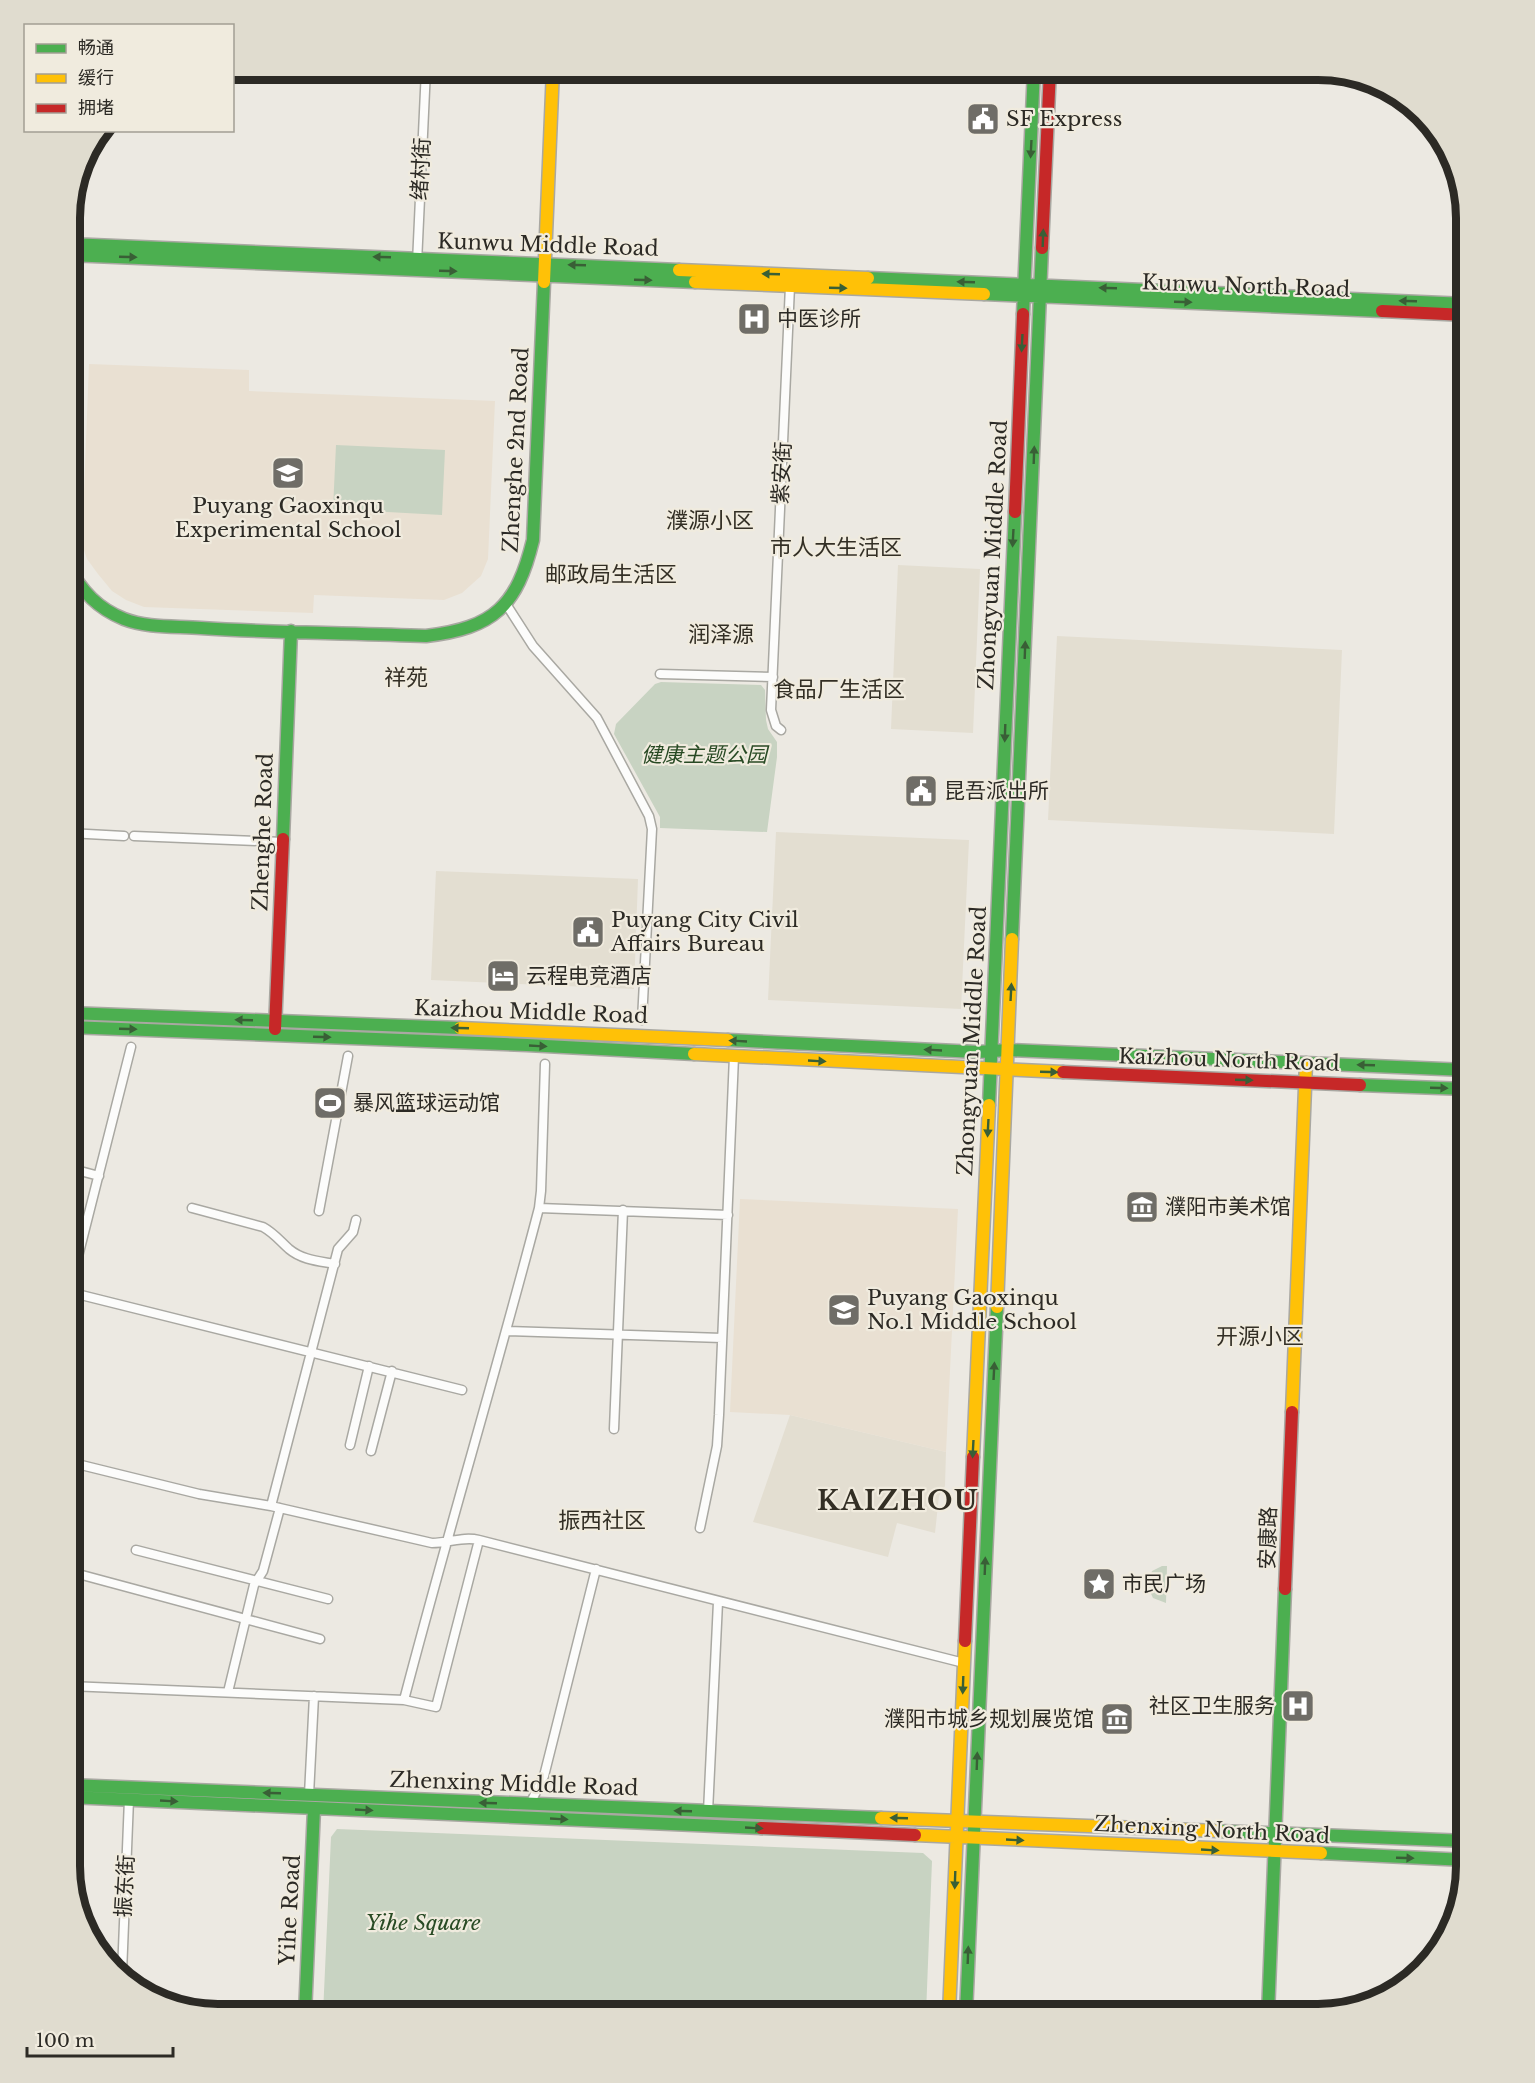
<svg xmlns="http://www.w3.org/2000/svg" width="1535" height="2083" font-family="'Libre Baskerville','Noto Sans SC',serif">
	<rect width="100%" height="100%" fill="#ece9e2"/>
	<!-- built -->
	<path fill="#e3ded1" d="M898 565 980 569 973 733 891 729Z
		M1057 636 1342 650 1334 834 1048 820Z
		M776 832 969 840 961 1009 768 1000Z
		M436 871 638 879 634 989 431 980Z
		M790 1415 946 1452 945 1486 939 1496 935 1533 897 1523 888 1557 753 1522Z"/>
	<!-- education -->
	<path fill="#e9e0d2" d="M89 364 249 370V391L495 401 488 559 481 576 462 593 444 600 314 595 313 613 144 607 126 600 112 591 98 574 87 559 82 544Z
		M740 1199 958 1209 946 1452 790 1415 730 1412Z"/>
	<!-- green -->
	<path fill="#c8d3c2" d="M336 445 445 450 442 515 333 509Z
		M661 682 761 685 765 690 766 720 768 729 777 742V757L767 832 660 828V817L614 734 616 724 655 684Z
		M1162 1566H1167L1166 1603 1153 1598 1147 1585 1152 1571Z
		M337 1829 923 1853 932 1861 926 2014H323L331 1837Z"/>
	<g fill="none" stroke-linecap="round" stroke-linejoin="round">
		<!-- street casing -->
		<g stroke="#a9a8a2" stroke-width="11">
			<path id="street" d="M417 263 426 69
				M506 604 533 646 597 718 649 816 652 829 642 1020
				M660 674 773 677
				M781 730 776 726 771 710 790 286
				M69 833 124 836
				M134 836 282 842
				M131 1047 69 1292 462 1390
				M69 1168 99 1176
				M192 1208 263 1227C274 1233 280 1241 289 1249 302 1260 319 1261 335 1264
				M539 1208 728 1215
				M319 1211 348 1056
				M507 1331 722 1338
				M614 1429 623 1210
				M350 1445 369 1366
				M371 1451 392 1371
				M69 1462 199 1494 271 1506 432 1543C449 1543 463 1536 479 1540L964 1663
				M271 1506 338 1249 353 1232 356 1220
				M700 1528 717 1446 719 1415 734 1056
				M136 1550 328 1599
				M82 1575 320 1639
				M69 1686 404 1700 436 1707 479 1540
				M228 1692 254 1585 263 1571 280 1508
				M404 1700C447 1535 496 1373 539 1208L541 1191 545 1064
				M309 1795 314 1696
				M530 1804 544 1776 596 1569
				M708 1812 718 1602
				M122 1973 129 1799"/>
		</g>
		<!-- fast casing -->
		<g stroke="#a9a8a2" stroke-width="15">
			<path id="fast" d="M69 244 679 270
				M69 255 695 282
				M868 278 1466 304
				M984 294 1382 311
				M1023 314 1034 69
				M69 372 78 175
				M69 566C80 590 99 609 124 619 147 628 176 626 201 628 276 633 351 633 426 636 494 628 517 606 533 540L544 282
				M283 839 291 631
				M1012 939 1042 248
				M69 1013 460 1028
				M69 1027 527 1045 694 1054
				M728 1040 977 1052 1008 1050 1466 1070
				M1360 1085 1466 1089
				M989 1105 1015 512
				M69 1785 881 1818
				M69 1797 761 1828
				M1219 1831 1466 1841
				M1321 1853 1466 1860
				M305 2014 314 1808
				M966 2014 997 1307
				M1268 2014 1285 1589"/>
		</g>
		<!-- slow casing -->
		<g stroke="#a9a8a2" stroke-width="15">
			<path id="slow" d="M679 270 868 278
				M544 282 553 69
				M695 282 984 294
				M460 1028 728 1040
				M694 1054 1063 1072
				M997 1307 1012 939
				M1292 1412 1306 1063
				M973 1457 989 1105
				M881 1818 1219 1831
				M915 1835 1321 1853
				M949 2014 965 1641"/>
		</g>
		<!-- jam casing -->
		<g stroke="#a9a8a2" stroke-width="15">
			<path id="jam" d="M1042 248 1050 69
				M1382 311 1466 315
				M1015 512 1023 314
				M275 1029 283 839
				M1063 1072 1360 1085
				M1285 1589 1292 1412
				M965 1641 973 1457
				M761 1828 915 1835"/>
		</g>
		<!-- street -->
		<use href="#street" stroke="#fcfcfb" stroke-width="8"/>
		<!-- fast -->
		<use href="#fast" stroke="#4caf50" stroke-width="12"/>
		<!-- slow -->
		<use href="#slow" stroke="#ffc107" stroke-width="12"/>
		<!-- jam -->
		<use href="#jam" stroke="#c62828" stroke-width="12"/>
	</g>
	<!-- one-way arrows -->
	<defs><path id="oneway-solid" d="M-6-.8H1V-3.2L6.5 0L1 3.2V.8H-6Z" transform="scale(1.5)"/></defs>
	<g fill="#395f36">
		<use href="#oneway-solid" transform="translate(1031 149) rotate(93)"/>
		<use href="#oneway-solid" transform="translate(1043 238) rotate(-88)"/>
		<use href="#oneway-solid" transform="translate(128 257) rotate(2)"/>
		<use href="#oneway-solid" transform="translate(382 257) rotate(-178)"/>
		<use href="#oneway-solid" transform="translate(577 265) rotate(-178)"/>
		<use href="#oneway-solid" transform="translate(448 271) rotate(2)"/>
		<use href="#oneway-solid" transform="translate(771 274) rotate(-178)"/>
		<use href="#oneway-solid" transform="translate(643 280) rotate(2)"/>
		<use href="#oneway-solid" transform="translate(966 282) rotate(-178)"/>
		<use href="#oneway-solid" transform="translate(838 288) rotate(2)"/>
		<use href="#oneway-solid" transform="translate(1108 288) rotate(-178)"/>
		<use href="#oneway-solid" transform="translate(1408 301) rotate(-178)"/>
		<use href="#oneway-solid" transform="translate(1183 302) rotate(2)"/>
		<use href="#oneway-solid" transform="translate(1022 343) rotate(93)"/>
		<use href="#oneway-solid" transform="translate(1034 455) rotate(-88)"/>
		<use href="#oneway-solid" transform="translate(1013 538) rotate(93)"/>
		<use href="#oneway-solid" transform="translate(1025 650) rotate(-88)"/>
		<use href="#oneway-solid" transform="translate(1005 733) rotate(92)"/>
		<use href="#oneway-solid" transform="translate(1011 992) rotate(-87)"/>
		<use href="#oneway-solid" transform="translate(244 1020) rotate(-178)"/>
		<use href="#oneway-solid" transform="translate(460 1028) rotate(-178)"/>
		<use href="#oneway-solid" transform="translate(128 1029) rotate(2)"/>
		<use href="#oneway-solid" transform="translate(322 1037) rotate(2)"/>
		<use href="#oneway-solid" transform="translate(738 1041) rotate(-177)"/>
		<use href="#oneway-solid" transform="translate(538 1046) rotate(3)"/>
		<use href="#oneway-solid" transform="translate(933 1050) rotate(-177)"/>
		<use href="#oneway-solid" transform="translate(817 1061) rotate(3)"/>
		<use href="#oneway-solid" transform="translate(1366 1065) rotate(-178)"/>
		<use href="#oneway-solid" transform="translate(1049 1072) rotate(2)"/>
		<use href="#oneway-solid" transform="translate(1244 1080) rotate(2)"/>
		<use href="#oneway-solid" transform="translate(1439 1088) rotate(2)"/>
		<use href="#oneway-solid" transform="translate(988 1128) rotate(93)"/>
		<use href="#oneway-solid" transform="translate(994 1371) rotate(-87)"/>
		<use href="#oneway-solid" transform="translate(973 1449) rotate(93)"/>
		<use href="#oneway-solid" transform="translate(985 1566) rotate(-88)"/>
		<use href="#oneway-solid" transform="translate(963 1685) rotate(92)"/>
		<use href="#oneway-solid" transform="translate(977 1761) rotate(-88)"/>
		<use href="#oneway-solid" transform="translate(272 1793) rotate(-178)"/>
		<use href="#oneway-solid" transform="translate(169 1801) rotate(3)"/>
		<use href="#oneway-solid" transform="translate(488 1803) rotate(-178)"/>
		<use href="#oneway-solid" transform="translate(364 1810) rotate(3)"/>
		<use href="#oneway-solid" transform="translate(683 1811) rotate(-178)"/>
		<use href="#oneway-solid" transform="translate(899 1818) rotate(-178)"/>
		<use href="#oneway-solid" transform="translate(559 1819) rotate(3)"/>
		<use href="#oneway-solid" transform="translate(754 1828) rotate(3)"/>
		<use href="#oneway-solid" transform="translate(1015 1840) rotate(3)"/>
		<use href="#oneway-solid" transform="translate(1210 1850) rotate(3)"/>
		<use href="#oneway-solid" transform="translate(1405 1858) rotate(2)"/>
		<use href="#oneway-solid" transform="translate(955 1880) rotate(92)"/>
		<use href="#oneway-solid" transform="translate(968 1955) rotate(-88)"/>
	</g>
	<!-- icons -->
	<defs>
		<g id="civic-square" transform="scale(1.725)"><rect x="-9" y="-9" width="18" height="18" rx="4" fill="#6f6d67" stroke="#f0ebde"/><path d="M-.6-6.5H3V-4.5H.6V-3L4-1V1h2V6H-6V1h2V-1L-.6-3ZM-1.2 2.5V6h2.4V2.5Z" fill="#fff"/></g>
		<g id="hospital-square" transform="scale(1.725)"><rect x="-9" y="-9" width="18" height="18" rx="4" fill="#6f6d67" stroke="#f0ebde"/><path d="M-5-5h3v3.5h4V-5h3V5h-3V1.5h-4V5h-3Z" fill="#fff"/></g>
		<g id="school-square" transform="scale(1.725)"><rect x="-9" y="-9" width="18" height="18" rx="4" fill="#6f6d67" stroke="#f0ebde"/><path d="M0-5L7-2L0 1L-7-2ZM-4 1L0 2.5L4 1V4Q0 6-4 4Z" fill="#fff"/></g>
		<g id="hotel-square" transform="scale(1.725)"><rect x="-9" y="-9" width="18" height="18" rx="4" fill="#6f6d67" stroke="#f0ebde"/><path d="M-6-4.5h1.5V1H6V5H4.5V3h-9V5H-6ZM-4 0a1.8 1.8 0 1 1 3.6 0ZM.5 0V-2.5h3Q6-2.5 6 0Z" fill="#fff"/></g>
		<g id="stadium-square" transform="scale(1.725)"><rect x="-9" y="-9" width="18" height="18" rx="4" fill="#6f6d67" stroke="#f0ebde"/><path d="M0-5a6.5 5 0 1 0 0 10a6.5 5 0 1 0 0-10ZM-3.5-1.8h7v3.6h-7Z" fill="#fff"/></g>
		<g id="museum-square" transform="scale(1.725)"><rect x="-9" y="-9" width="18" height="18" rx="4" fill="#6f6d67" stroke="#f0ebde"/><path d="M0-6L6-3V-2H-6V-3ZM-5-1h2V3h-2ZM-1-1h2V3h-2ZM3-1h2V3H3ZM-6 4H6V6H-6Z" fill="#fff"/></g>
		<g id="sight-square" transform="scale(1.725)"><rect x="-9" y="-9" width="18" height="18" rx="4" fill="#6f6d67" stroke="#f0ebde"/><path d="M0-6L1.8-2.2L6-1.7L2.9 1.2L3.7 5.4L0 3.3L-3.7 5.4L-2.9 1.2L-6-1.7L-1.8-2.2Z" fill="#fff"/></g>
	</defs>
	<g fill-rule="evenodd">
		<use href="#civic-square" x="983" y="119"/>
		<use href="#hospital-square" x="754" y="319"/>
		<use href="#school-square" x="288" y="473"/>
		<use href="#civic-square" x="921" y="791"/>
		<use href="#civic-square" x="588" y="932"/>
		<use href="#hotel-square" x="503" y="976"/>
		<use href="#stadium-square" x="330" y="1103"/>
		<use href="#museum-square" x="1142" y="1207"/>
		<use href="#school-square" x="844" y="1310"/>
		<use href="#sight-square" x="1099" y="1584"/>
		<use href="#hospital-square" x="1298" y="1706"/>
		<use href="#museum-square" x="1117" y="1719"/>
	</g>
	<g text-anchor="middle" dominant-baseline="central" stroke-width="4.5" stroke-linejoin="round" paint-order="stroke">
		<!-- poi labels -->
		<g font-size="21" fill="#2c2a25" stroke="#f0ebde" text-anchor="start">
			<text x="1006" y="119">SF Express</text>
			<text x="777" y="319">中医诊所</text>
			<text x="288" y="506" text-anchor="middle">Puyang Gaoxinqu<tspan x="288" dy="24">Experimental School</tspan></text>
			<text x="944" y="791">昆吾派出所</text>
			<text x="611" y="920">Puyang City Civil<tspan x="611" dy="24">Affairs Bureau</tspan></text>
			<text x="526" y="976">云程电竞酒店</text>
			<text x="353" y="1103">暴风篮球运动馆</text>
			<text x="1165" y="1207">濮阳市美术馆</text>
			<text x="867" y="1298">Puyang Gaoxinqu<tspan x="867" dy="24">No.1 Middle School</tspan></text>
			<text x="1122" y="1584">市民广场</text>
			<text x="1275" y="1706" text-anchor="end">社区卫生服务</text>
			<text x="1094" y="1719" text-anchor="end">濮阳市城乡规划展览馆</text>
		</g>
		<!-- street labels -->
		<g font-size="21" fill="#2c2a25" stroke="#f0ebde">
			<text transform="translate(421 169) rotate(-87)">绪村街</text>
			<text transform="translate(548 245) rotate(2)">Kunwu Middle Road</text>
			<text transform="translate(1246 286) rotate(2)">Kunwu North Road</text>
			<text transform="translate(516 450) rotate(-87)">Zhenghe 2nd Road</text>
			<text transform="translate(782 473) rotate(-87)">紫安街</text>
			<text transform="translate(993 555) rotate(-87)">Zhongyuan Middle Road</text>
			<text transform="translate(263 832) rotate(-88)">Zhenghe Road</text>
			<text transform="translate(531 1012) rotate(2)">Kaizhou Middle Road</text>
			<text transform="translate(972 1041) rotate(-87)">Zhongyuan Middle Road</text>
			<text transform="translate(1229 1060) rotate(2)">Kaizhou North Road</text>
			<text transform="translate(1268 1538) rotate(-88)">安康路</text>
			<text transform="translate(514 1784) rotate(2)">Zhenxing Middle Road</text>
			<text transform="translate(1212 1830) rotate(3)">Zhenxing North Road</text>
			<text transform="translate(125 1886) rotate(-87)">振东街</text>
			<text transform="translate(290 1910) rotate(-87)">Yihe Road</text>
		</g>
		<!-- park labels -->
		<g font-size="21" font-style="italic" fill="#284a24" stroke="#f0ebde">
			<text x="704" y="755">健康主题公园</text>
			<text x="423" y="1923">Yihe Square</text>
		</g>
		<!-- neighbourhood labels -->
		<g font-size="22" fill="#332f25" stroke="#f0ebde">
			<text x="710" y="520">濮源小区</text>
			<text x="836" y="547">市人大生活区</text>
			<text x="611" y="574">邮政局生活区</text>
			<text x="721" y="634">润泽源</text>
			<text x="406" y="677">祥苑</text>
			<text x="839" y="689">食品厂生活区</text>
			<text x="1260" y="1336">开源小区</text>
			<text x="602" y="1520">振西社区</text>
		</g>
		<!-- district labels -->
		<g font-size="27" font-weight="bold" letter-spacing="1.5" fill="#332f25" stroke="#f0ebde">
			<text x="898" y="1500">KAIZHOU</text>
		</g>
	</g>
	<!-- crop -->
	<path d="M0 0H1535V2083H0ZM218 80H1318A138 138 0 0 1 1456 218V1866A138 138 0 0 1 1318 2004H218A138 138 0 0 1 80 1866V218A138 138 0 0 1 218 80Z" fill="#e0dccf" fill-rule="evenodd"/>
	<path fill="none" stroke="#2c2a25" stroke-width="8" d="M218 80H1318A138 138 0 0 1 1456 218V1866A138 138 0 0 1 1318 2004H218A138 138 0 0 1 80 1866V218A138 138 0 0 1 218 80Z"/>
	<!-- legend -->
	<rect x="24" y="24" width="210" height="108" fill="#f0ebde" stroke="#a29e94" stroke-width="1.5"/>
	<rect x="36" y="44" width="30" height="9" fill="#4caf50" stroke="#a29e94" stroke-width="1.5"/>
	<text x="78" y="54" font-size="18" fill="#2c2a25">畅通</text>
	<rect x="36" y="74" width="30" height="9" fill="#ffc107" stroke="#a29e94" stroke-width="1.5"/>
	<text x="78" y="84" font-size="18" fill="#2c2a25">缓行</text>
	<rect x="36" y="104" width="30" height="9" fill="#c62828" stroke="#a29e94" stroke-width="1.5"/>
	<text x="78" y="114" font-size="18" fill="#2c2a25">拥堵</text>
	<!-- scale -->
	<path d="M27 2047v9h146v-9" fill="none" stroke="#2c2a25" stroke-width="3"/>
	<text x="36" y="2047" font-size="18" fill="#2c2a25" stroke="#f0ebde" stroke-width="4.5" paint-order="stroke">100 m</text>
</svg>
